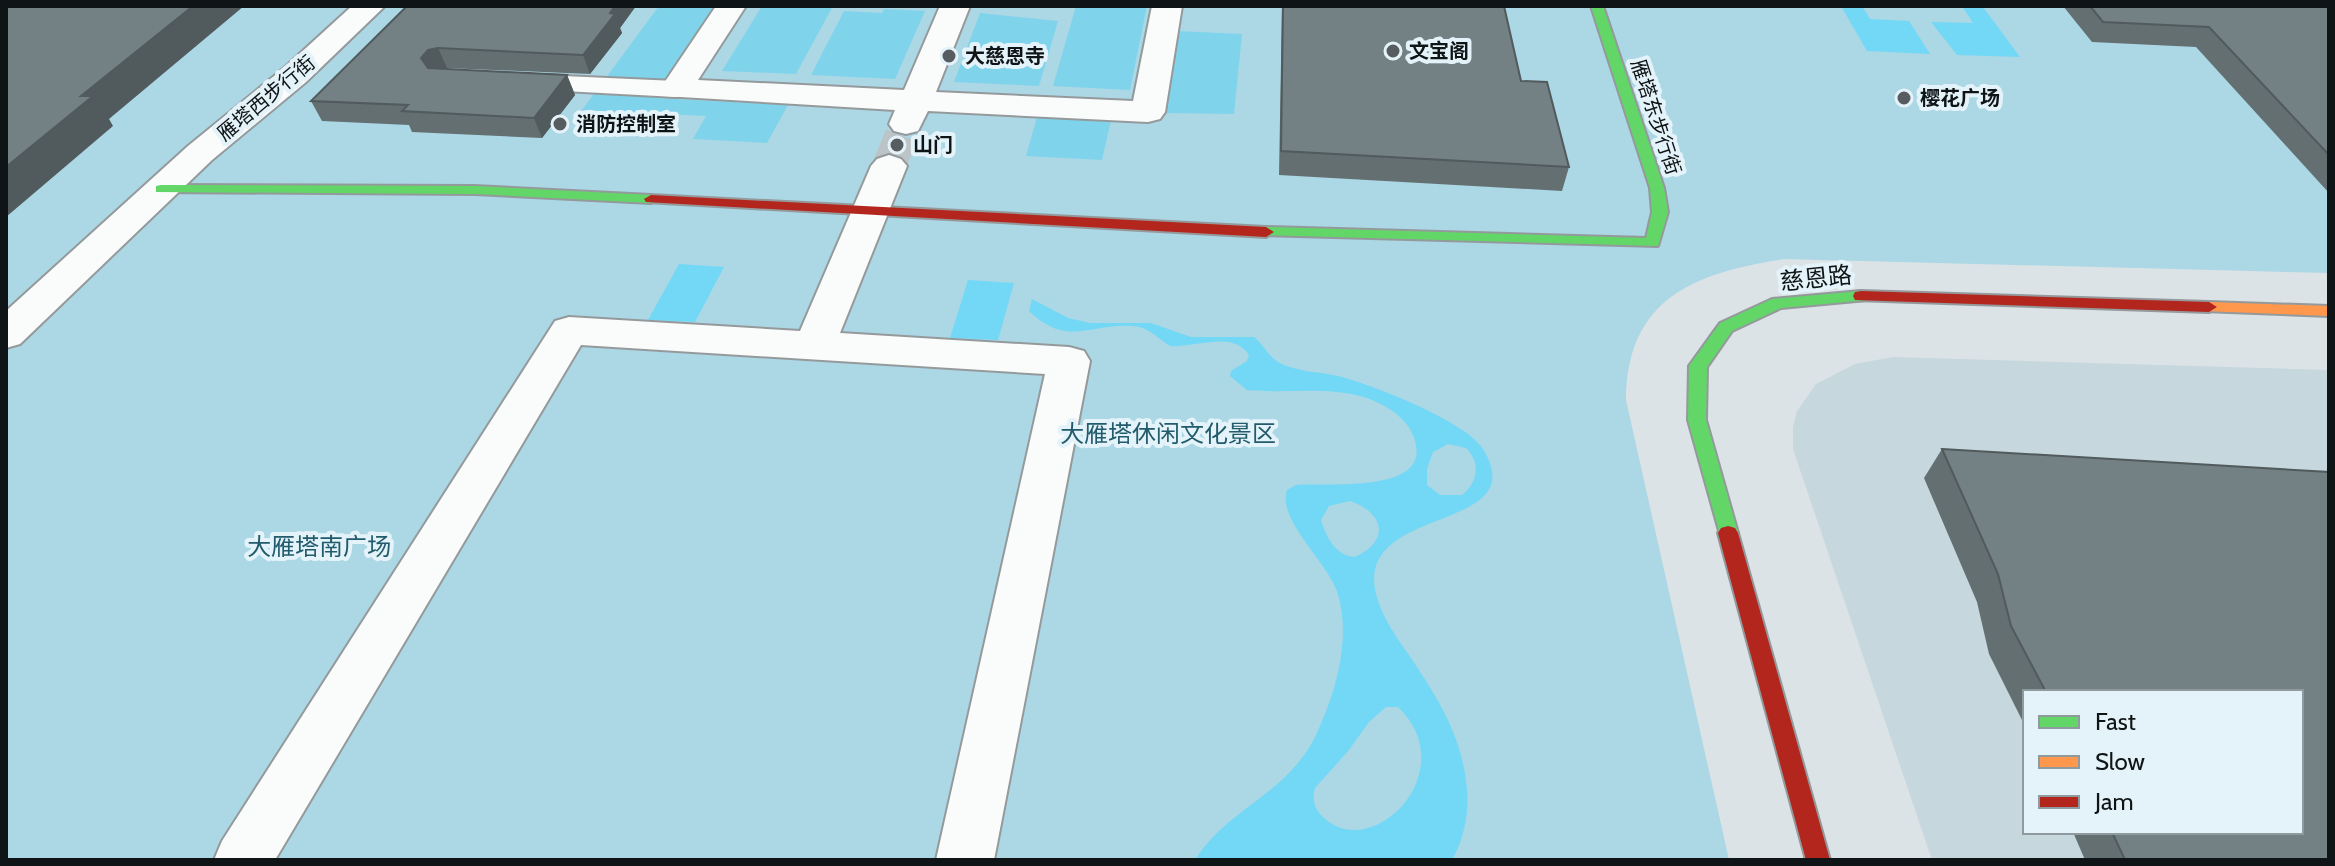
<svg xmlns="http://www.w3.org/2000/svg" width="2335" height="866" font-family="Cabin,'Noto Sans SC',sans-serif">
	<rect width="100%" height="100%" fill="#dbe3e6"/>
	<!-- built -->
	<path fill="#c6d7dd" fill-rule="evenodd" d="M1893 357 2329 370V860H1932L1793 449V427L1797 411 1816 384 1855 364ZM2025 692H2301V832H2025Z"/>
	<!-- green -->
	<path fill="#acd7e5" d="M6 6H2329V273L1784 259C1694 273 1627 298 1626 400L1729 860H6Z"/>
	<!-- forest -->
	<path fill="#7fd4eb" d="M659 6H716L655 98 788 105 767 143 693 139 706 116 582 110Z
		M762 6H833L796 74 722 71Z
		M1076 6H1147L1130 90 1053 86Z
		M884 9 925 11 895 79 811 75 844 11 882 13Z
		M980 13 1058 21 1039 86 954 82Z
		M1177 31 1242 34 1234 114 1164 113Z
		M1037 117 1111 120 1102 160 1026 156Z"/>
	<!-- water -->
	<path fill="#72d8f5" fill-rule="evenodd" d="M1841 6H1862L1870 19 1909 21 1930 54 1867 51Z
		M1962 6 1983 7 2020 57 1957 55 1931 22 1973 23Z
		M679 264 724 267 695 322 648 320Z
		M968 280 1014 283 998 340 950 338Z
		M1032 299 1068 318 1090 323H1151L1191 337H1254C1265 346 1270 360 1284 365 1301 372 1320 372 1338 376 1370 384 1466 421 1483 449 1535 534 1354 503 1376 594 1382 618 1397 638 1411 658 1439 700 1463 738 1467 790 1469 814 1464 839 1452 860H1195C1229 806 1288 795 1317 733 1336 691 1352 638 1337 591 1326 561 1277 519 1287 490L1296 485C1327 482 1441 496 1412 433 1404 415 1382 403 1364 397 1324 386 1287 394 1247 390L1230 376 1231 371 1247 361 1249 355C1233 330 1195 348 1171 346 1157 339 1150 327 1132 326 1089 323 1068 348 1029 311ZM1448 444 1466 448C1481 463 1478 482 1462 495H1440L1427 485V469L1433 452ZM1350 501C1385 513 1390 541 1355 557 1336 556 1326 537 1321 520L1329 506ZM1386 707H1398C1465 771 1371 866 1322 816 1314 808 1312 799 1315 788L1349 750 1369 722Z"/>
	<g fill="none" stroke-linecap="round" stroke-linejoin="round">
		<!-- street-tunnel -->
		<path stroke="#bcc4c7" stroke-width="33" stroke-dasharray="33 17" stroke-linecap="butt" d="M889 166 906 124"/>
		<!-- lane casing -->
		<g stroke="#949a9c" stroke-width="4">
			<path id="lane" d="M518 74 676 81 686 83 690 89 686 95 676 97 508 88 504 82 508 76Z"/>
		</g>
		<!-- street casing -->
		<g stroke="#949a9c" stroke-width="4">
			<path id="street" d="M352 6H385L306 82 212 160 20 344 6 348V311L188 146 284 68Z
				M716 6H746L698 80 904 90 940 6H970L936 92 1133 101 1152 6H1182L1165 112 1160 119 1148 122 928 111 918 131 906 134 894 131 889 124 895 110 664 96 660 89Z
				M889 155 901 159 907 166 840 333 1069 347 1084 351 1090 361 994 860H936L1045 374 581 345 275 860H214L222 841 555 321 569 317 800 331 871 166 877 159Z"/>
		</g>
		<!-- fast casing -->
		<g stroke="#949a9c" stroke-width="4">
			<path id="fast" d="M1591 6H1603L1664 188 1668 212 1658 246 1261 235 1258 232 1266 227 1646 238 1652 212 1650 188Z
				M161 185 475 186 651 195 658 199 651 203 475 194 156 192V186Z
				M1861 291 1867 292 1869 296 1867 300 1781 308 1732 331 1707 367 1706 420 1738 533 1735 538H1721L1688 420 1689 366 1720 323 1772 299Z"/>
		</g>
		<!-- slow casing -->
		<g stroke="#949a9c" stroke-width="4">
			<path id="slow" d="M2209 302 2329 306V316L2203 311 2201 307Z"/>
		</g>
		<!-- jam casing -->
		<g stroke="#949a9c" stroke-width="4">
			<path id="jam" d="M651 195 1266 227 1274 232 1266 237 646 202 644 199Z
				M1861 291 2209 302 2217 307 2209 312 1855 300 1853 296 1855 292Z
				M1728 526 1735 528 1738 533 1830 860H1806L1718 533 1721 528Z"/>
		</g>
		<!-- lane -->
		<use href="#lane" fill="#fafbfb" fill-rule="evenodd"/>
		<!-- street -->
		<use href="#street" fill="#fafbfb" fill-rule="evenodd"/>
		<!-- fast -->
		<use href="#fast" fill="#63d668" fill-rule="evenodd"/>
		<!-- slow -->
		<use href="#slow" fill="#ff974d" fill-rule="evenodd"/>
		<!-- jam -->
		<use href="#jam" fill="#b3261e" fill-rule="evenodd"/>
	</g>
	<!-- wall -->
	<path fill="#646f72" d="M407 6H636L620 28 622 33 590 74 447 68 442 69 567 75 575 95 542 138 412 132 409 125 322 121 311 101Z
		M1282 6H1504L1521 81 1569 167 1562 191 1279 175Z
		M2063 6H2329V193L2196 47 2092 42Z
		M1942 449 2329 472V860H2085L2073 832H2301V692H2025V726L1989 654 1977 602 1924 478Z"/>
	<!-- shaded-wall -->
	<path fill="#515a5c" d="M193 6H244L109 119 113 126 6 217V167L81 96Z
		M615 6H636L620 28 622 33 590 74 583 55Z
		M438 48 447 68 436 70 430 77 421 58 428 50Z
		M567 75 575 95 542 138 534 118Z"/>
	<!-- building -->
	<path fill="#748184" stroke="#515a5c" stroke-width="2" d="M6 6H193L81 96H93L6 167Z
		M407 6H615L610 13 615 14 583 55 438 48 428 50 421 58 428 68 567 75 534 118 402 111 408 105 311 101Z
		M1283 6H1504L1521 81 1547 82 1569 167 1281 151Z
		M2090 6H2329V155L2209 27 2103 22Z
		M1942 449 2329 472V860H2125L2112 832H2301V692H2046L2011 626 1998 574Z"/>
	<!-- markers -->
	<g fill="#565c5f" stroke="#e4f3f9" stroke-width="3">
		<circle cx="1393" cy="51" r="8"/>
		<circle cx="949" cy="56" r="8"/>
		<circle cx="1904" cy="98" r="8"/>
		<circle cx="560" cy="124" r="8"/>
		<circle cx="897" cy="145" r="8"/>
	</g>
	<g text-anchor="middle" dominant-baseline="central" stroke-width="8" stroke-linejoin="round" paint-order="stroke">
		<!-- far-poi labels -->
		<g font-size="20" font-weight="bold" fill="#0f1416" stroke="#e4f3f9" text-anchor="start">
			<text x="1409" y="51">文宝阁</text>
			<text x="965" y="56">大慈恩寺</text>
			<text x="1920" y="98">樱花广场</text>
			<text x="576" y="124">消防控制室</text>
			<text x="913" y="145">山门</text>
		</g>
		<!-- far-street labels -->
		<g font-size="20" fill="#0f1416" stroke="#e4f3f9">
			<text transform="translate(266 98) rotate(-40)">雁塔西步行街</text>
			<text transform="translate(1656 117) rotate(72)">雁塔东步行街</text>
		</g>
		<!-- street labels -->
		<g font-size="24" fill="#0f1416" stroke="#e4f3f9">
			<text transform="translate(1816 278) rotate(-6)">慈恩路</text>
		</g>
		<!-- park labels -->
		<g font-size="24" fill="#225b6b" stroke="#e4f3f9">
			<text x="1168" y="433">大雁塔休闲文化景区</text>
			<text x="319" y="546">大雁塔南广场</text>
		</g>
	</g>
	<!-- border -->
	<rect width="2335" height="866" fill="none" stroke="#0f1416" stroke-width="16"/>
	<!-- legend -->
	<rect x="2023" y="690" width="280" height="144" fill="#e4f3f9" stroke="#8f9a9e" stroke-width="2"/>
	<rect x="2039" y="716" width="40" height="12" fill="#63d668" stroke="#8f9a9e" stroke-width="2"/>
	<text x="2095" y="730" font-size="24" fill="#0f1416">Fast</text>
	<rect x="2039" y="756" width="40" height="12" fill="#ff974d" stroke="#8f9a9e" stroke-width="2"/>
	<text x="2095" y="770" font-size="24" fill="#0f1416">Slow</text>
	<rect x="2039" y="796" width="40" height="12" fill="#b3261e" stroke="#8f9a9e" stroke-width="2"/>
	<text x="2095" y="810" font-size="24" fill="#0f1416">Jam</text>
</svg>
